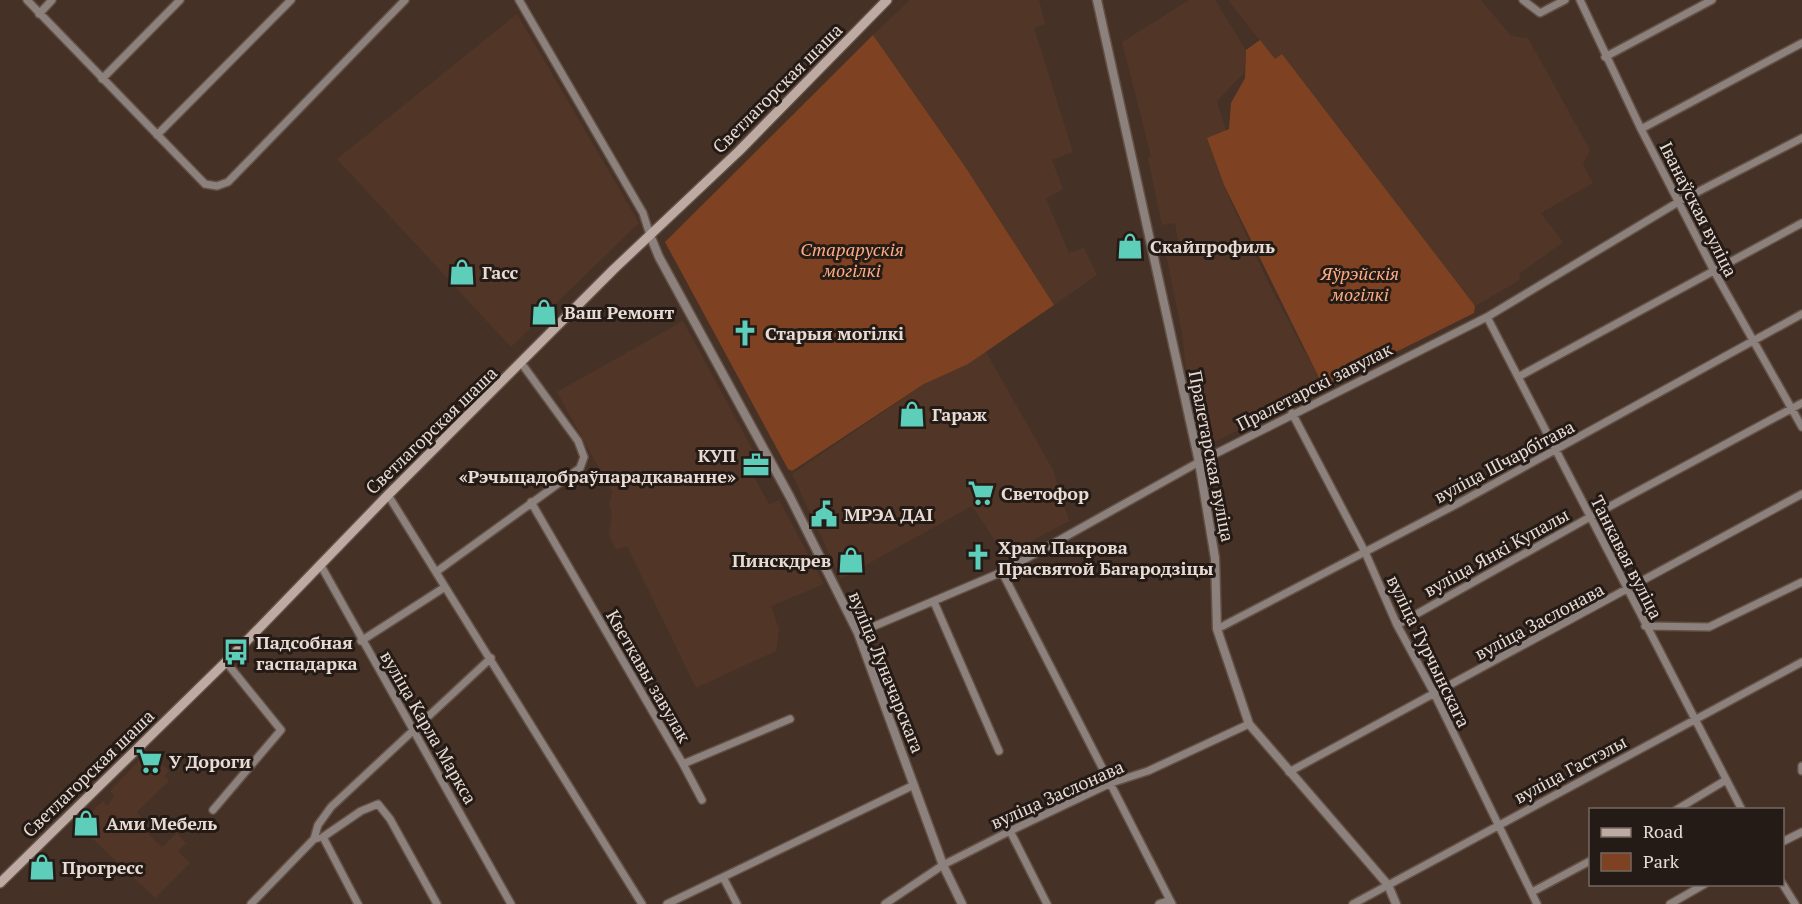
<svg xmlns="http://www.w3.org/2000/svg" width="1802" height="904" font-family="'PT Serif',serif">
	<rect width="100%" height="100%" fill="#453126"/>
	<!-- built -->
	<path fill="#513628" d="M910 0H1039L1045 24 1034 28 1073 152 1052 160 1063 189 1046 199 1069 253 1084 248 1097 275 1054 305 966 168 873 35Z
		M1189 0H1215L1246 50 1244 73 1217 101 1226 131 1207 138 1226 191 1270 286 1324 388 1202 448 1189 396 1182 333 1164 245 1178 240 1175 223 1162 225 1148 158 1151 156 1122 42Z
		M1228 0H1481L1511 36 1528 38 1590 150 1583 164 1593 183 1541 213 1563 242 1519 274 1520 280 1475 306 1365 168 1282 54 1275 60Z
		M517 14 639 223 511 347 337 159Z
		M683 321 764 471 754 477 769 504 779 500 824 584 771 606 779 629 776 651 696 688 627 546 616 550 609 535 612 513 609 506 612 492 557 392Z
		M982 345 1053 470 1069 521 1005 555 972 506 841 579 792 474Z
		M148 751 169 771 164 776 169 781 137 812 141 817 136 822 162 847 177 833 186 843 178 851 190 863 155 898 78 825 103 801 107 806 110 803 114 795 110 791Z"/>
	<!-- green -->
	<path fill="#7e4222" d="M873 35 966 168 1054 305 968 364 924 384 792 471 788 469 665 242Z
		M1260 40 1275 59 1282 54 1475 306 1474 313 1324 388 1224 185 1207 138 1229 129 1231 103 1245 78 1246 50Z"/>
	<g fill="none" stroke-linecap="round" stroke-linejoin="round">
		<!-- minor casing -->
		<g stroke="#625045" stroke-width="10">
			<path id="minor" d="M27 0 205 184 217 186 228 182 405 0
				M519 0 643 213 650 235
				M1523 0 1540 13 1565 0
				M1580 0 1641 129 1714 271 1802 427
				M39 14 52 0
				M1605 57 1712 0
				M102 79 180 0
				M1641 129 1802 43
				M157 135 291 0
				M1487 317 1742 810
				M1518 377 1802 223
				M1292 413 1365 552 1397 625 1434 693 1537 904
				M388 495 642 904
				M531 502 683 764 790 719
				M320 564 511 904
				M436 572 580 468 584 457 578 441 522 364
				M1002 572 1172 904
				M934 602 999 751
				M1397 625 1590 517 1802 403
				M1645 626 1709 627 1802 582
				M1217 629 1457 504 1802 314
				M858 633 1002 572 1199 462 1487 317 1680 201 1802 138
				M361 641 445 587
				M683 764 702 800
				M1802 766V771
				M1289 772 1802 494
				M213 810 281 730 226 662
				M1676 810 1726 780
				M1010 831 1047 904
				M314 839 318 825 331 807 491 658
				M1782 842 1802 832
				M723 877 737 904
				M1782 883 1795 904
				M1532 892 1590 861
				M251 904 314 839 318 838
				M358 904 323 837 361 811 378 804 390 819 437 904
				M667 904 914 785
				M885 904 943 865 1010 831 1111 783 1148 771 1249 724
				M1159 904 1170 900
				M1353 904 1802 662
				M1670 904 1705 884"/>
		</g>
		<!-- tertiary casing -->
		<g stroke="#625045" stroke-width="11">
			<path id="tertiary" d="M1097 0 1199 462 1215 558 1217 629 1249 724 1388 885 1396 904
				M650 235 659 257 790 497 858 633 943 865 962 904"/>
		</g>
		<!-- secondary casing -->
		<g stroke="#625045" stroke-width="12">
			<path id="secondary" d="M0 883 236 652 388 495 614 269 739 151 887 0"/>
		</g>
		<!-- minor -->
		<use href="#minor" stroke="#8c817c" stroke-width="7"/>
		<!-- tertiary -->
		<use href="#tertiary" stroke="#8c817c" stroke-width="8"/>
		<!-- secondary -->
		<use href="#secondary" stroke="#bdaba3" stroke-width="9"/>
	</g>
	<!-- icons -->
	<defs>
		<g id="shop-bare" transform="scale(2.07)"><path d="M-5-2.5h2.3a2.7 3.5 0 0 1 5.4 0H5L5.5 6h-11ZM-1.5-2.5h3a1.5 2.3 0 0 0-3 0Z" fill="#5cceba" stroke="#251b16" stroke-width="2.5" paint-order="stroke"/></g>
		<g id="church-bare" transform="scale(2.07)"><path d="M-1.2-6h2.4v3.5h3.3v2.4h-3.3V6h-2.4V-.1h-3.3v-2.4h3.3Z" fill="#5cceba" stroke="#251b16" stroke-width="2.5" paint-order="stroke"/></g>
		<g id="office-bare" transform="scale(2.07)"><path d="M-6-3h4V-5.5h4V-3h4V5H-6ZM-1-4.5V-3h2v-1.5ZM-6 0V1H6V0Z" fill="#5cceba" stroke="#251b16" stroke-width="2.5" paint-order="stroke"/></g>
		<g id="supermarket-bare" transform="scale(2.07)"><path d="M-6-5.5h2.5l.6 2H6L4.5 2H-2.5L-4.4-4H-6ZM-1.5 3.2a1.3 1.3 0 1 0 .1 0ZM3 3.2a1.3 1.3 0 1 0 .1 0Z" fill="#5cceba" stroke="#251b16" stroke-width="2.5" paint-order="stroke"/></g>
		<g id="civic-bare" transform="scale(2.07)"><path d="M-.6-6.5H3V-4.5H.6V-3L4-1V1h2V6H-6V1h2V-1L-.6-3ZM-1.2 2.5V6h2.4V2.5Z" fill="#5cceba" stroke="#251b16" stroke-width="2.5" paint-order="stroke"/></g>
		<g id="bus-bare" transform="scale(2.07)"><path d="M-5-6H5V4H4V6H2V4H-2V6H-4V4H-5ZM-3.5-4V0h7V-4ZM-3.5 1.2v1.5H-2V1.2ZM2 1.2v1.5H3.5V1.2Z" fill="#5cceba" stroke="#251b16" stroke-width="2.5" paint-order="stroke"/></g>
	</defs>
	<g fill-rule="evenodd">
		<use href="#shop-bare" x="1130" y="246"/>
		<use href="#shop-bare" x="462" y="272"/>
		<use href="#shop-bare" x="544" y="312"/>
		<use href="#church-bare" x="745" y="333"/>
		<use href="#shop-bare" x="912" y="414"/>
		<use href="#office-bare" x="756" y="465"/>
		<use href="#supermarket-bare" x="981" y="493"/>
		<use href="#civic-bare" x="824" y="514"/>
		<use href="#church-bare" x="978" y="557"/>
		<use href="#shop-bare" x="851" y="560"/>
		<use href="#bus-bare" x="236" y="652"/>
		<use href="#supermarket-bare" x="149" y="761"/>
		<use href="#shop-bare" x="86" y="823"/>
		<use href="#shop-bare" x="42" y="867"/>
	</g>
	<g text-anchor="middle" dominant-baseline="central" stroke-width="6" stroke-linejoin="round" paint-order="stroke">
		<!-- street labels -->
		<g font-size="18" fill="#e8dbd4" stroke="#251b16">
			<text transform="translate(777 88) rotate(-45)">Светлагорская шаша</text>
			<text transform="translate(1699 209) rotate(63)">Іванаўская вуліца</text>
			<text transform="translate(1314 386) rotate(-27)">Пралетарскі завулак</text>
			<text transform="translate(431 430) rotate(-44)">Светлагорская шаша</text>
			<text transform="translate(1212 456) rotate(79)">Пралетарская вуліца</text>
			<text transform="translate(1504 461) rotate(-28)">вуліца Шчарбітава</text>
			<text transform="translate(1496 552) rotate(-29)">вуліца Янкі Купалы</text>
			<text transform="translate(1627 557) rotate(63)">Танкавая вуліца</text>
			<text transform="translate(1539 621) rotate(-28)">вуліца Заслонава</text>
			<text transform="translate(1429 651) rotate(64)">вуліца Турчынскага</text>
			<text transform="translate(887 672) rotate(68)">вуліца Луначарскага</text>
			<text transform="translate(649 676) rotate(60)">Кветкавы завулак</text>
			<text transform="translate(429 727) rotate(60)">вуліца Карла Маркса</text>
			<text transform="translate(1570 769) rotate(-28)">вуліца Гастэлы</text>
			<text transform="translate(88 773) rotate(-44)">Светлагорская шаша</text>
			<text transform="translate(1057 794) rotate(-24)">вуліца Заслонава</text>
		</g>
		<!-- poi labels -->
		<g font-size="18" font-weight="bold" fill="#e8dbd4" stroke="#251b16" text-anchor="start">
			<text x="1150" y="246">Скайпрофиль</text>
			<text x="482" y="272">Гасс</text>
			<text x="564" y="312">Ваш Ремонт</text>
			<text x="765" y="333">Старыя могілкі</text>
			<text x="932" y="414">Гараж</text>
			<text x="736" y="455" text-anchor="end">КУП<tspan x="736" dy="21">«Рэчыцадобраўпарадкаванне»</tspan></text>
			<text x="1001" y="493">Светофор</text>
			<text x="844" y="514">МРЭА ДАІ</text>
			<text x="998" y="547">Храм Пакрова<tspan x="998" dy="21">Прасвятой Багародзіцы</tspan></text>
			<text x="831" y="560" text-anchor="end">Пинскдрев</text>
			<text x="256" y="642">Падсобная<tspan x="256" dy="21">гаспадарка</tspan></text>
			<text x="169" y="761">У Дороги</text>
			<text x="106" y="823">Ами Мебель</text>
			<text x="62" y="867">Прогресс</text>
		</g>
		<!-- park labels -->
		<g font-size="18" font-style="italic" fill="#fdac83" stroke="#251b16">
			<text x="852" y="249">Старарускія<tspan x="852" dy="21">могілкі</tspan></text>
			<text x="1360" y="273">Яўрэйскія<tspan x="1360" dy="21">могілкі</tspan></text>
		</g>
	</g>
	<!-- legend -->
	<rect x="1589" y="808" width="195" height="78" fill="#251b16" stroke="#736862" stroke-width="1.5"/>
	<rect x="1601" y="828" width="30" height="9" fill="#bdaba3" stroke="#736862" stroke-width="1.5"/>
	<text x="1643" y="838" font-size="18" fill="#e8dbd4">Road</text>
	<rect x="1601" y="853" width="30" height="18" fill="#7e4222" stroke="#736862" stroke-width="1.5"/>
	<text x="1643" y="868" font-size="18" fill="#e8dbd4">Park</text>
</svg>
